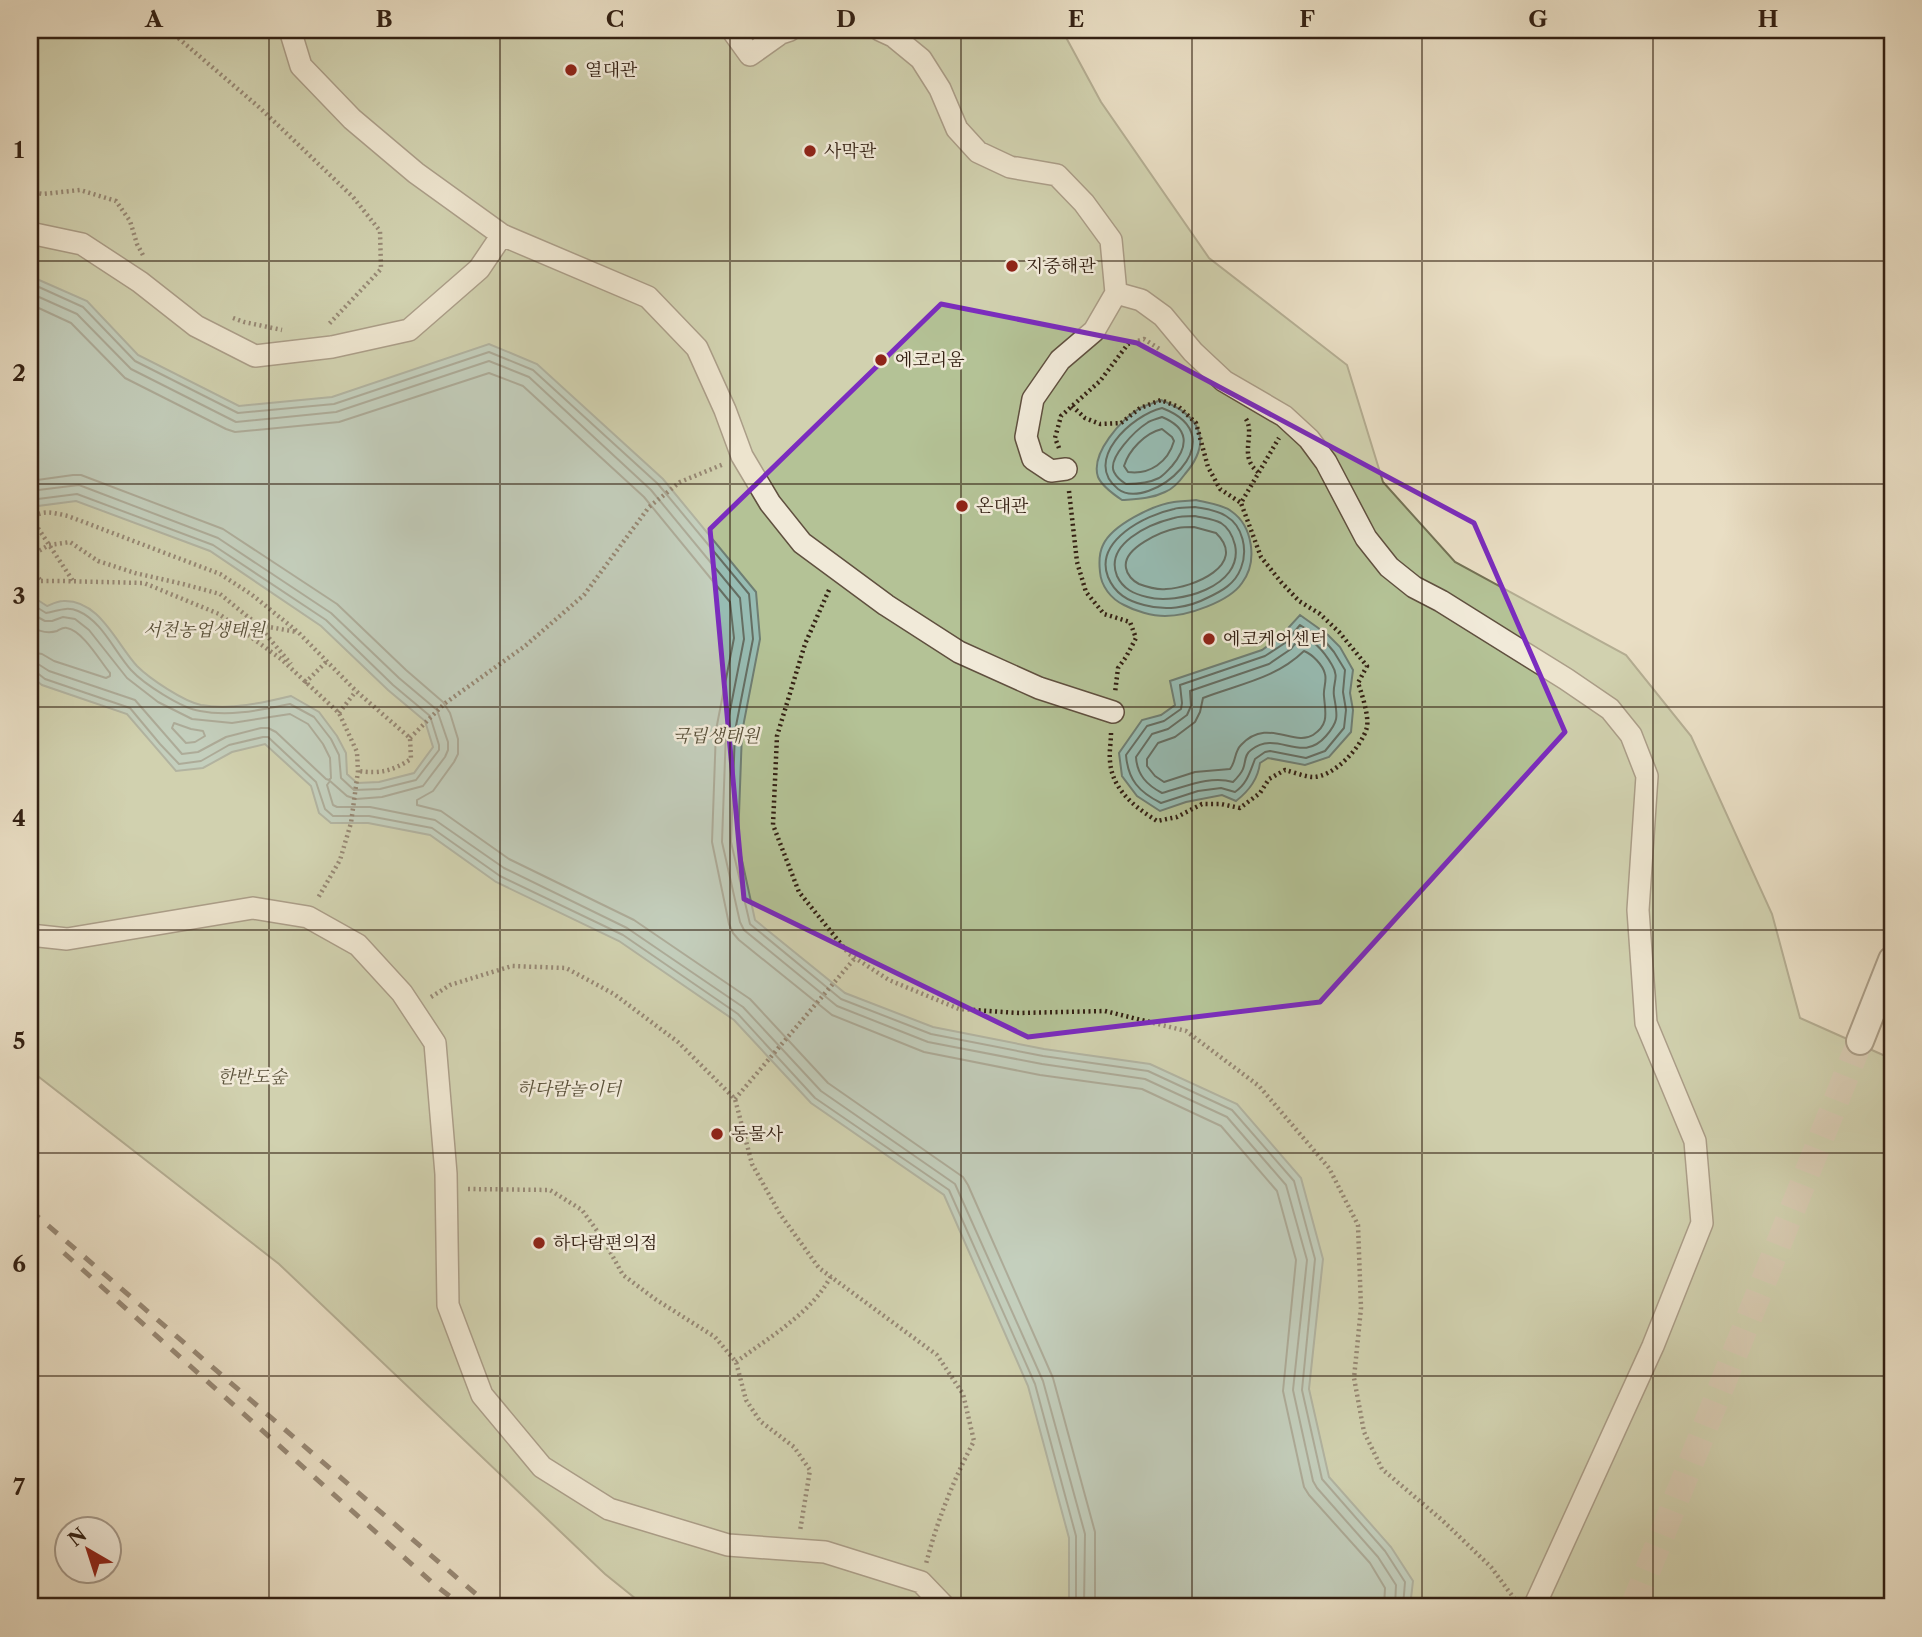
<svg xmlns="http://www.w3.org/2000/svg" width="1922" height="1637" font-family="'Libre Caslon Text','Noto Serif KR',serif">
	<rect width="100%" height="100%" fill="#e9dec4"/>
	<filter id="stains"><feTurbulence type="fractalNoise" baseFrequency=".00286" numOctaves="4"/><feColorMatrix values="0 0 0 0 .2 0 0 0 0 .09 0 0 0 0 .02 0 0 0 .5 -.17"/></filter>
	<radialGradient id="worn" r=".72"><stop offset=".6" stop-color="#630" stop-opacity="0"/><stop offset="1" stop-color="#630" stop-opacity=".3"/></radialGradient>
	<!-- green -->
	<path fill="#b4c296" stroke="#747154" stroke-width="2" d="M30 30H1062L1101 102 1209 258 1347 365 1383 482 1455 562 1626 655 1691 736 1772 914 1800 1018 1892 1059V1607H646L605 1574 279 1264 30 1070Z"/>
	<!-- water -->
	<path fill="#97bcb3" stroke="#6f7e73" stroke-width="2" d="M30 276 87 301 138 355 239 406 332 397 489 344 537 364 663 479 756 592 760 639 742 732 738 842 755 920 845 993 933 1027 1044 1049 1150 1064 1237 1104 1301 1178 1323 1259 1309 1389 1329 1477 1391 1547 1413 1581 1410 1607H1069V1538L1028 1386 944 1195 811 1103 734 1020 619 941 496 882 430 835 368 823H331L319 813 311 786 265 744 232 752 203 768 176 771 127 714 42 685 30 676V595L47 606C52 604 58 601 63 601 99 599 116 643 137 666 150 679 183 701 201 705 231 710 262 703 291 696L319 712 337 736 346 753 347 774 357 783 379 782 414 773 433 747 425 721 388 690 321 626 210 551 76 501 30 507Z
		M1161 400C1199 415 1214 440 1185 474 1180 481 1173 489 1165 492 1151 499 1136 499 1122 500 1113 494 1102 486 1098 477 1090 453 1122 419 1140 408 1146 405 1154 403 1161 400Z
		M1196 500C1207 503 1222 504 1231 511 1253 526 1258 562 1242 583 1229 602 1187 616 1165 616 1152 616 1135 611 1124 605 1111 599 1101 586 1100 572 1099 563 1099 553 1103 545 1112 525 1153 505 1174 502 1181 501 1189 501 1196 500Z
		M1300 615 1328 635 1340 647 1353 670 1350 693 1353 710 1351 732 1329 757 1305 765 1268 758 1260 763C1258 779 1249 791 1236 801L1222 795 1186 802 1160 811 1137 796 1122 776 1119 753 1142 720 1161 715 1175 705 1170 681 1262 650 1280 637Z"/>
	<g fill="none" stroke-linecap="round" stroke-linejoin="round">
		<!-- shore -->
		<path stroke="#656e63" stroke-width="2" d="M30 283 83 307 135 361 238 413 334 404 489 352 533 370 658 484 749 594 753 639 735 731 731 842 750 924 841 999 931 1034 1043 1056 1148 1071 1232 1110 1294 1181 1315 1259 1302 1390 1322 1479 1385 1551 1405 1582 1403 1607
			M30 293 77 314 131 369 236 422 336 412 489 361 529 377 651 490 740 598 744 639 726 731 722 842 740 922 744 930 837 1006 928 1042 1042 1064 1145 1079 1227 1117 1286 1185 1307 1260 1293 1390 1313 1481 1317 1488 1378 1557 1396 1585 1395 1607
			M30 304 71 323 125 378 226 429 235 432 339 422 489 373 523 386 644 497 730 602 734 638 716 730 712 842 729 924 733 933 739 940 832 1015 924 1052 1040 1075 1142 1089 1221 1126 1277 1191 1296 1260 1283 1391 1304 1487 1309 1495 1370 1563 1385 1588 1384 1607
			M1162 408C1240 438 1149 513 1118 489 1082 461 1132 415 1162 408Z
			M1162 417C1189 428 1189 446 1172 466 1168 470 1164 475 1159 478 1149 483 1136 484 1126 484 1121 481 1116 476 1114 472 1107 458 1136 430 1147 423 1151 420 1157 419 1162 417Z
			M1162 429 1172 437 1174 441C1168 462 1150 475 1128 472L1124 466C1129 450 1145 433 1162 429Z
			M30 481 73 475H81L223 529 337 604 406 670 443 702 450 713 458 739V754L454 762 433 791 417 800V805L441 811 509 859 634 920 750 999 828 1083 963 1177 968 1185 1053 1378 1095 1532V1607
			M30 491 79 485 218 538 331 613 399 678 437 710 448 742V750L445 757 423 786 382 797 356 799 347 796 330 781 327 785 333 805 337 807H370L435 820 504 868 627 928 743 1007 821 1091 955 1184 1043 1381 1085 1534 1084 1607
			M30 500 77 494 213 545 326 620 393 685 430 716 439 745V750L416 780 380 789 354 790 341 778 339 755 331 739 314 717 290 704C260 710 230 717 200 711 181 708 144 684 131 670 114 651 102 621 78 611 66 606 58 611 46 613L30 603
			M1195 507C1205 509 1217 510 1226 516 1243 526 1248 550 1241 568 1235 584 1222 591 1207 598 1188 608 1165 611 1144 605 1128 601 1115 594 1108 577 1094 541 1145 515 1174 509 1180 507 1188 508 1195 507Z
			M1195 516C1203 518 1213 519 1221 523 1229 528 1233 537 1235 545 1244 587 1177 605 1147 597 1134 594 1123 589 1117 576 1104 544 1149 524 1174 518 1180 516 1188 516 1195 516Z
			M1194 527 1216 533C1249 565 1192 588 1166 589 1157 590 1147 587 1139 584 1133 581 1127 575 1126 568 1122 548 1162 531 1178 528 1183 527 1189 527 1194 527Z
			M30 613 45 621H52L63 617 75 619 89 630 127 678 158 702 192 719 232 723 290 714 308 724 323 744 330 758 331 778 329 780 326 779 276 732 268 728H261L226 737 198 752 182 754 135 700 49 671 38 664 30 662
			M1300 625 1324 640 1334 652 1345 670 1343 692 1346 710 1344 728 1325 751 1306 758 1270 751 1265 752 1255 759C1250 772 1247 784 1235 792L1221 788 1198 791 1161 803C1139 792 1128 780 1126 755L1147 726 1164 721 1181 709 1182 703 1180 685 1265 656 1285 643Z
			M30 626C38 631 47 634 57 631 61 629 63 627 67 628 83 631 100 661 110 673V676L106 678 54 661 42 654 30 652
			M1301 636C1315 640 1325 653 1332 665 1340 678 1332 683 1334 696 1337 715 1340 720 1326 736 1301 765 1278 729 1251 750 1244 755 1246 762 1243 769 1241 774 1237 778 1233 782 1210 775 1185 787 1162 793 1147 785 1137 775 1136 757L1152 734 1168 729 1187 715 1191 706 1190 691 1269 664 1291 649Z
			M1304 651C1312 654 1323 665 1325 674 1327 681 1323 689 1324 696 1325 712 1330 724 1313 735 1294 747 1267 717 1241 745 1234 752 1236 762 1230 769L1195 772 1164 782 1155 776 1147 766V759L1158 743 1175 737 1195 722 1200 712 1203 698C1239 684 1275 679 1304 651Z
			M30 671 36 672 45 679 130 708 160 744 179 764 201 761 229 745 263 737H268L316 782 325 809 333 816H369L432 828 500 876 623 935 738 1014 815 1098 949 1190 1035 1384 1076 1536V1607
			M174 723 191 729 203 731 205 736 195 742 186 743 172 728Z"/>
		<!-- tertiary-tunnel -->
		<path stroke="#c5b8a1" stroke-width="26" stroke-dasharray="26 13" stroke-linecap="butt" d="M1633 1607 1860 1041"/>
		<!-- minor casing -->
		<g stroke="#60503f" stroke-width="24">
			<path id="minor" d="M290 30 301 66 352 119 416 173 502 235 648 297 697 348 725 410 742 456 770 503 802 543 886 605 959 652 1039 688 1113 712
				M732 30 750 55 781 33 790 30
				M880 30 893 36 921 59 940 89 957 129 978 152 1010 167 1057 175 1084 203 1111 240 1116 293 1094 331 1060 360 1033 399 1026 437 1033 459 1051 471 1066 469
				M30 233 82 244 140 282 196 326 255 356 332 347 409 330 479 269 502 235
				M1116 293 1141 300 1163 316 1193 352 1224 381 1284 416 1309 439 1326 462 1366 538 1389 567 1414 587 1441 601 1566 679 1610 709 1631 735 1647 776 1638 910 1646 1023 1695 1141 1702 1223 1653 1346 1534 1607
				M30 935 67 939 253 908 308 917 358 945 402 993 435 1043 446 1174 448 1305 482 1395 542 1467 609 1509 728 1545 825 1552 921 1582 945 1607"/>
		</g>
		<!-- tertiary casing -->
		<g stroke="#60503f" stroke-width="30">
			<path id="tertiary" d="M1860 1041 1892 960"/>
		</g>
		<!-- path -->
		<path stroke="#332013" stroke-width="4.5" stroke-dasharray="2 3.5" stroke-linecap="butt" d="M171 30 177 37 260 108 353 197 380 231 381 269 328 325
			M30 188 37 193 43 194 80 190 116 201 130 221 137 244 144 257
			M233 318 244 322 282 330
			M1072 406 1085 418 1100 424 1121 423 1140 408 1161 400 1179 407 1196 423 1208 467 1220 489 1241 503
			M1246 419C1254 432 1243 450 1251 464 1253 468 1256 470 1259 473
			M1059 448 1055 438 1061 416 1100 381 1128 344 1144 339 1161 350
			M1069 491 1077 562 1086 592 1104 614 1130 622 1136 638 1126 657 1118 668 1115 693
			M32 519 73 581
			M30 521C40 508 54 513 68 516L220 574 251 594 298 632 356 691 410 738 411 759C392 771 381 774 358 771
			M30 556 49 545 70 542 98 561 135 573 183 584 220 594 258 625 291 664
			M30 564 40 580
			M30 581H61L144 583 219 614 281 659 339 713 357 752 358 771 351 823 340 860 318 898
			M829 590 805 644 777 736 773 825 799 892 849 954 889 980 959 1009 1019 1013 1105 1011 1186 1031 1259 1086 1329 1168 1358 1225 1361 1308 1354 1378 1364 1432 1382 1469 1442 1520 1491 1567 1516 1601
			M245 631 258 625 297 632
			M305 681 306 682 327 661
			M339 713 356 691
			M1111 733C1111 742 1109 752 1110 761 1112 790 1135 807 1157 821L1177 817 1202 804H1221L1240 808 1260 793 1269 779 1285 770C1293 772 1303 776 1312 777 1333 778 1362 747 1367 727 1369 716 1362 694 1358 683L1367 666 1339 632 1320 614 1299 601 1281 582 1261 557 1241 503 1279 438
			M410 738 444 704 525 646 584 595 649 507 680 482 724 464
			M431 997 450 985 512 966 566 968 614 994 678 1042 735 1099 752 1164 780 1214 819 1268 937 1355 963 1394 974 1441C953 1481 937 1521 926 1564
			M735 1099 855 958
			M468 1189 550 1190 582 1210 603 1239 623 1275 655 1299 715 1337 736 1362 746 1400 760 1421 794 1447 810 1470 800 1531
			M736 1362C768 1338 812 1313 831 1276"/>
		<!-- minor -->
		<use href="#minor" stroke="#f1ead9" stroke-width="21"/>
		<!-- tertiary -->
		<use href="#tertiary" stroke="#f1ead9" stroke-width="26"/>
		<!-- rail -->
		<path stroke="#332013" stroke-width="5" stroke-dasharray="12 12" stroke-linecap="butt" d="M30 1210 491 1607
			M64 1253 435 1585 464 1607"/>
	</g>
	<!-- marked area -->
	<path d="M0 0H1922V1637H0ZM941 304 1137 343 1474 523 1565 732 1320 1002 1028 1037 744 899 710 529Z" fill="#e9dec4" fill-opacity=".55" fill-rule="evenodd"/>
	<path fill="none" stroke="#7b2cbf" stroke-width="5" stroke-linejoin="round" d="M941 304 1137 343 1474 523 1565 732 1320 1002 1028 1037 744 899 710 529Z"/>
	<!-- grid -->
	<path fill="none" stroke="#332013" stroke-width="2" stroke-opacity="0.55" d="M269 30V1607M500 30V1607M730 30V1607M961 30V1607M1192 30V1607M1422 30V1607M1653 30V1607M30 261H1892M30 484H1892M30 707H1892M30 930H1892M30 1153H1892M30 1376H1892"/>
	<!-- markers -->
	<g fill="#8f2418" stroke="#f1ead9" stroke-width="2.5">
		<circle cx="571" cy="70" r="7"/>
		<circle cx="810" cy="151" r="7"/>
		<circle cx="1012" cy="266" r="7"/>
		<circle cx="881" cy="360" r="7"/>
		<circle cx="962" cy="506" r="7"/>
		<circle cx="1209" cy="639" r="7"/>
		<circle cx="717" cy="1134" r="7"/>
		<circle cx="539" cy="1243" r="7"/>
	</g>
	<g text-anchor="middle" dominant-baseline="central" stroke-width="5" stroke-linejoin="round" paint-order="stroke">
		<!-- poi labels -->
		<g font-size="18" fill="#332013" stroke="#f1ead9" text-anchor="start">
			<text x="585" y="70">열대관</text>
			<text x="824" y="151">사막관</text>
			<text x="1026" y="266">지중해관</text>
			<text x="895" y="360">에코리움</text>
			<text x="976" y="506">온대관</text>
			<text x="1223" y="639">에코케어센터</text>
			<text x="731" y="1134">동물사</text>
			<text x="553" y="1243">하다람편의점</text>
		</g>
		<!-- park labels -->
		<g font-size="18" font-style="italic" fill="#5a513a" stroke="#f1ead9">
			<text x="204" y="630">서천농업생태원</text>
			<text x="716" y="736">국립생태원</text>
			<text x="252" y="1077">한반도숲</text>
			<text x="569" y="1089">하다람놀이터</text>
		</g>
	</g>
	<!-- margin -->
	<rect width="1922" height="1637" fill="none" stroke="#e9dec4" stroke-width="77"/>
	<!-- north arrow -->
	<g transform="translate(88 1550) rotate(321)"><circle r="33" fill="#f1ead9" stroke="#a5998a" stroke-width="2"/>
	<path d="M0-5L12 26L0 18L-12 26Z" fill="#8f2418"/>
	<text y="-10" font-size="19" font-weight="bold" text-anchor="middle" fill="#332013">N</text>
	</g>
	<rect x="38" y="38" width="1846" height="1560" fill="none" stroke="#332013" stroke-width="2.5"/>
	<g font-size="23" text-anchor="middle" font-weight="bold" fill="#332013">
		<text x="154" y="27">A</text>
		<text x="384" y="27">B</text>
		<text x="615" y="27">C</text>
		<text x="846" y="27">D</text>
		<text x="1076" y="27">E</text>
		<text x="1307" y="27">F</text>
		<text x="1538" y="27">G</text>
		<text x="1768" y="27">H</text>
		<text x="19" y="158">1</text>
		<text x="19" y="381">2</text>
		<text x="19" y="604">3</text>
		<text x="19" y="826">4</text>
		<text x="19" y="1049">5</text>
		<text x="19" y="1272">6</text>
		<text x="19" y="1495">7</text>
	</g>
	<rect width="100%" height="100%" filter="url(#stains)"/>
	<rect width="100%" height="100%" fill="url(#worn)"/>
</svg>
